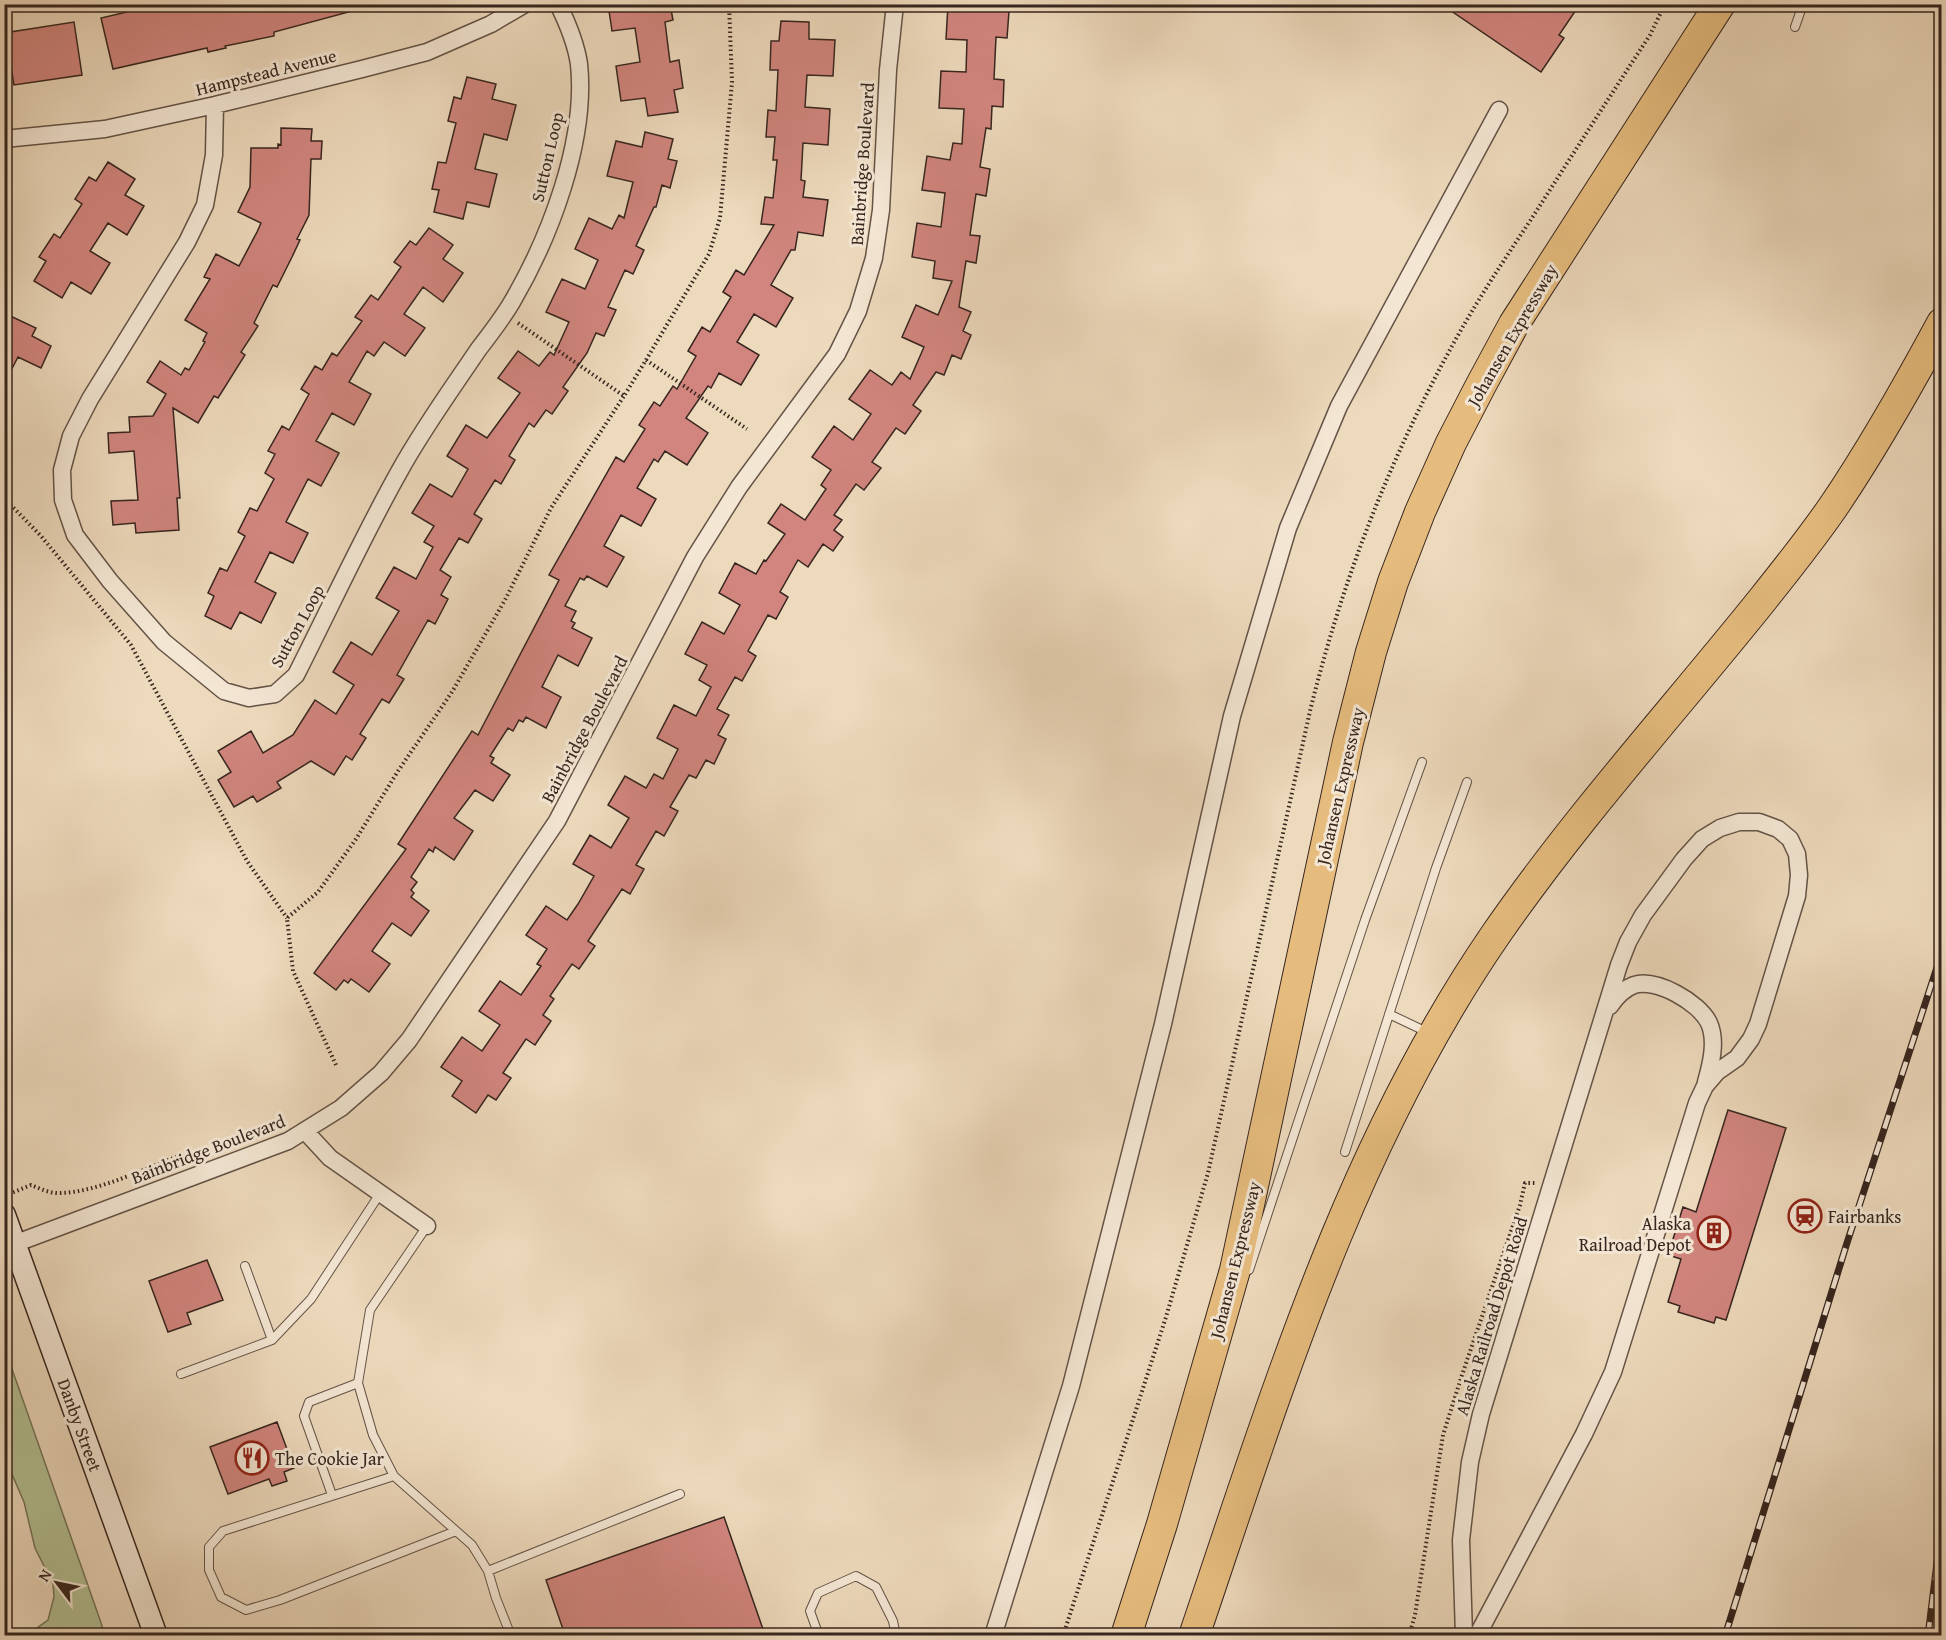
<svg xmlns="http://www.w3.org/2000/svg" width="1946" height="1640" font-family="'Gentium Book Plus',serif">
	<rect width="100%" height="100%" fill="#edd9bc"/>
	<filter id="stains"><feTurbulence type="fractalNoise" baseFrequency=".00333" numOctaves="4"/><feColorMatrix values="0 0 0 0 .2 0 0 0 0 .09 0 0 0 0 .02 0 0 0 .5 -.17"/></filter>
	<radialGradient id="worn" r=".72"><stop offset=".6" stop-color="#630" stop-opacity="0"/><stop offset="1" stop-color="#630" stop-opacity=".3"/></radialGradient>
	<!-- green -->
	<path fill="#b3c094" stroke="#75735a" stroke-width="1.5" d="M5 1349 99 1617 105 1635H35L37 1628 48 1620 54 1597 53 1584 35 1548 24 1502 5 1458Z"/>
	<!-- building -->
	<path fill="#d1857e" stroke="#37261f" stroke-width="1.5" d="M161 4H355L356 10 274 32V36L225 46 226 48 208 52 207 48 113 69 101 18Z
		M608 4H670L673 20 665 22 670 62 679 60 683 88 674 90 678 112 648 116 645 98 621 101 616 66 640 62 635 28 612 31Z
		M969 4H998L997 10 1009 11 1007 38 996 37 994 79 1004 80 1003 107 992 106 991 129 986 128 980 167 990 169 986 196 976 194 970 235 980 236 976 263 966 261 959 307 971 312 963 331 971 335 961 359 952 355 944 375 936 372 913 405 921 411 905 434 896 428 872 462 881 468 864 490 856 484 834 515 842 520 834 530 843 537 833 551 823 544 808 567 798 560 780 592 788 597 776 619 768 615 748 651 756 656 742 681 735 677 717 709 729 715 718 735 726 739 714 764 706 760 696 778 689 775 670 807 678 811 664 836 656 831 636 865 644 869 630 894 622 889 588 941 595 946 579 969 572 964 550 996 554 999 543 1015 551 1021 535 1045 526 1039 503 1073 511 1078 496 1100 488 1095 476 1113 452 1096 462 1081 441 1067 462 1037 482 1051 500 1025 479 1011 500 981 521 995 541 966 537 964 547 949 526 935 546 906 567 920 578 904 594 876 573 864 590 835 611 848 629 818 608 805 625 776 646 788 654 774 663 779 678 749 657 738 674 705 696 716 711 687 699 680 707 665 685 654 702 622 724 634 740 605 719 593 735 563 756 574 764 560 766 561 785 534 768 523 781 504 805 520 826 489 821 485 831 470 812 457 834 426 853 440 871 414 849 399 870 370 892 385 901 372 910 379 924 347 902 337 916 305 938 315 952 281 933 278 935 261 912 257 917 223 941 227 945 193 922 190 927 156 950 160 953 143 962 144 964 109 939 108 941 71 966 72 967 40 946 39 948 5Z
		M1441 4H1580L1559 35 1564 38 1541 72Z
		M781 21 809 22V39L835 40 833 76 807 75 805 107 830 109 828 145 803 143 801 180 805 181 803 197 828 200 823 236 798 232 795 250H791L771 285 793 298 776 327 754 314 737 342 759 355 741 385 719 373 711 388 708 386 686 418 708 433 687 465 665 451 658 462 654 459 637 488 656 499 641 526 621 515 604 546 624 557 607 587 587 576 584 580 580 578 565 606 576 611 571 621 575 623 572 628 592 638 578 666 558 655 542 687 561 697 546 728 526 717 523 722 519 720 513 731 508 728 490 756 494 758 491 763 510 775 493 801 475 790 454 818 473 831 454 860 435 847 433 852 429 849 411 877 417 882 411 890 414 893 411 897 429 911 411 936 392 923 372 951 390 964 369 992 351 979 348 983 344 980 336 990 314 973 406 849 398 844 472 731 478 735 559 580 549 575 616 457 624 462 645 429 639 425 654 402 660 406 673 386 677 389 696 356 688 351 702 327 710 332 731 297 723 292 736 270 744 275 774 225 761 224 765 197 773 198 777 160H773L775 137H766L768 110 776 111 778 70H770L771 41H779Z
		M74 22 82 75 14 85 10 61H8L4 33Z
		M467 77 496 84 492 99 516 105 507 140 484 134 475 169 497 174 489 207 467 202 463 219 434 212 439 190 432 189 438 162 446 163 456 123 448 121 454 97 461 99Z
		M281 128 312 129 311 141H322L321 159H311L309 215 297 239 300 240 292 257 277 287 273 285 254 323 258 326 241 352 245 355 218 398 214 396 198 423 173 408 180 498H177L179 530 136 533 135 523 113 525 111 501 138 500 134 451 109 453 108 433 130 432 129 417 153 416 166 394 147 382 160 361 181 375 185 368 189 370 205 342 203 341 207 333 185 320 210 279 204 277 216 254 239 266 257 232 261 223 238 212 250 187 251 148H278V144L281 145Z
		M645 132 673 139 668 159 677 161 670 188 662 185 656 207H654L636 246 644 250 633 274 625 270 608 307 616 310 604 336 596 333 587 353 563 387 568 391 552 414 546 410 534 427 529 423 509 456 515 460 501 484 495 480 474 514 482 519 468 543 459 538 440 570 451 577 441 595 448 599 435 624 428 620 397 675 404 679 389 703 382 699 360 734 366 738 352 760 346 756 334 775 311 761 277 782 281 788 257 802 253 796 234 807 218 780 231 772 218 751 251 731 263 753 293 735 315 700 336 714 354 685 333 672 351 642 372 655 399 611 376 598 394 567 416 579 433 547 424 542 434 526 412 513 430 484 452 497 468 469 447 456 466 425 487 438 520 393 498 378 518 351 539 366 550 352 554 355 569 322 546 312 562 279 585 289 598 260 575 249 589 218 612 229 619 215 624 218 633 182 607 176 616 141 642 147Z
		M108 162 135 179 125 195 144 206 127 235 108 223 90 251 110 263 91 294 71 282 62 298 34 281 46 261 39 257 54 234 60 238 82 204 75 199 89 177 96 181Z
		M429 228 453 245 443 259 463 273 443 302 423 287 404 314 425 328 405 356 384 342 374 356 367 351 349 382 371 394 354 425 332 413 316 441 339 453 321 486 308 479 286 522 308 533 293 563 270 552 255 582 276 593 261 623 240 612 231 629 205 616 214 596 208 593 220 568 227 571 245 536 238 532 250 508 257 511 274 479 265 473 275 454 268 451 282 426 289 430 309 394 301 389 315 366 322 370 332 353 337 356 362 321 355 317 371 295 378 300 401 267 394 262 410 241 416 245Z
		M4 313 36 328 32 336 51 346 41 368 18 357 4 384Z
		M1728 1110 1786 1128 1726 1320 1716 1317 1714 1323 1678 1312 1680 1306 1668 1302 1681 1259 1668 1255 1683 1207 1696 1212Z
		M207 1260 223 1300 187 1313 191 1324 168 1332 149 1281Z
		M277 1422 294 1468 284 1472 287 1481 272 1486 269 1479 228 1494 210 1447Z
		M724 1517 765 1635H565L546 1580Z"/>
	<g fill="none" stroke-linecap="round" stroke-linejoin="round">
		<!-- lane casing -->
		<g stroke="#645346" stroke-width="10">
			<path id="lane" d="M1795 27 1803 4
				M1389 1014 1429 1033
				M1345 1152 1436 868 1467 782
				M427 1226 370 1310 358 1383 373 1435 394 1476 472 1545 488 1571 496 1598 511 1636
				M245 1266 272 1340
				M1249 1270 1365 920 1422 762
				M181 1374 272 1340 311 1299 381 1192
				M394 1476 223 1531 209 1547V1570L221 1597 246 1610 280 1600 456 1531
				M332 1495 304 1416 309 1402 358 1383
				M488 1571 680 1494
				M819 1636 810 1611 818 1593 856 1576 876 1587 893 1621 896 1636"/>
		</g>
		<!-- street casing -->
		<g stroke="#645346" stroke-width="19">
			<path id="street" d="M215 105 214 155 205 205 187 242 90 399 71 436 62 470 63 500 75 535 110 581 164 642 224 691 249 698 275 694 296 675C330 608 362 538 399 472 422 430 451 390 478 350 490 334 502 319 512 302 550 237 587 141 579 64 576 44 567 22 558 4
				M4 139 105 129 215 105 362 69 427 52 491 24 525 4
				M1610 1006C1616 997 1623 989 1634 985 1656 978 1699 1002 1709 1023 1717 1041 1711 1064 1706 1082
				M305 1131 330 1158 427 1226
				M14 1244 288 1141 341 1108 381 1073 409 1040 557 821 695 557 739 487 837 354 858 311 874 258 881 210 888 70 895 4
				M993 1636 1071 1386 1163 1024 1232 716 1288 528 1339 406 1499 110
				M1464 1636 1461 1540 1470 1462 1481 1414 1619 965 1628 942 1643 915 1684 859 1702 839 1720 828 1739 822H1759L1778 829 1790 839 1797 854 1799 875 1797 896 1758 1024 1751 1039 1737 1058 1717 1072 1705 1086 1697 1103 1613 1372 1584 1434 1477 1636"/>
		</g>
		<!-- secondary casing -->
		<g stroke="#37261f" stroke-width="25">
			<path id="secondary" d="M4 1215 156 1636"/>
		</g>
		<!-- highway casing -->
		<g stroke="#37261f" stroke-width="32">
			<path id="highway" d="M1126 1636 1162 1524 1235 1270 1348 742 1371 652 1393 582 1420 512 1451 443 1481 385 1514 324 1720 4
				M1194 1636C1276 1394 1350 1146 1496 934 1577 817 1674 710 1763 599 1787 569 1811 539 1833 507 1873 448 1908 386 1942 323"/>
		</g>
		<!-- path -->
		<path stroke="#37261f" stroke-width="4" stroke-dasharray="1.5 3" stroke-linecap="butt" d="M518 323 624 396 646 360 747 429
			M646 360 709 254 720 218 732 82 729 4
			M4 498 41 536 131 645 247 861 287 918
			M336 1065 293 971 287 918 318 892 356 839 398 771 452 692 505 600 551 508 624 396
			M9 1194 31 1185C41 1189 51 1194 62 1193 101 1191 145 1168 182 1155
			M1063 1636 1166 1317 1208 1173 1310 711C1343 578 1390 457 1457 337 1480 296 1506 257 1532 218 1571 157 1610 96 1650 35L1665 4
			M1409 1636 1415 1615 1443 1435 1462 1375 1520 1205 1525 1183H1536"/>
		<!-- lane -->
		<use href="#lane" stroke="#f3e6d3" stroke-width="8"/>
		<!-- street -->
		<use href="#street" stroke="#f3e6d3" stroke-width="16"/>
		<!-- secondary -->
		<use href="#secondary" stroke="#f3e6d3" stroke-width="22"/>
		<!-- highway -->
		<use href="#highway" stroke="#e6bc7e" stroke-width="30"/>
		<!-- rail casing -->
		<g stroke="#37261f" stroke-width="7">
			<path id="rail" d="M1725 1636 1846 1246 1942 952
				M1928 1636 1942 1522"/>
		</g>
		<!-- rail -->
		<use href="#rail" stroke="#f3e6d3" stroke-width="4.5" stroke-dasharray="14" stroke-linecap="butt"/>
	</g>
	<!-- icons -->
	<defs>
		<g id="station-ring" transform="scale(1.725)"><circle r="9.5" fill="#f3e6d3" stroke="#8f2418" stroke-width="1.5"/><path d="M-3-6H3Q5-6 5-4V2Q5 4 3 4L4.5 6H3L1.5 4h-3L-3 6H-4.5L-3 4Q-5 4-5 2V-4Q-5-6-3-6ZM-3.5-4v3h7v-3ZM-3.5 1v1.5H-2V1ZM2 1v1.5H3.5V1Z" fill="#8f2418"/></g>
		<g id="building-ring" transform="scale(1.725)"><circle r="9.5" fill="#f3e6d3" stroke="#8f2418" stroke-width="1.5"/><path d="M-4-6H4V6H1V3H-1V6H-4ZM-2.5-4.3h1.7v1.8h-1.7ZM.8-4.3h1.7v1.8H.8ZM-2.5-1h1.7V.8h-1.7ZM.8-1h1.7V.8H.8Z" fill="#8f2418"/></g>
		<g id="restaurant-ring" transform="scale(1.725)"><circle r="9.5" fill="#f3e6d3" stroke="#8f2418" stroke-width="1.5"/><path d="M-5-6h1v4h1v-4h1v4h1v-4h1v5L-1.5 .5V6h-2V.5L-5-1ZM5-6V6H3V1.5H1.5Q1.5-4 5-6Z" fill="#8f2418"/></g>
	</defs>
	<g fill-rule="evenodd">
		<use href="#station-ring" x="1805" y="1216"/>
		<use href="#building-ring" x="1714" y="1233"/>
		<use href="#restaurant-ring" x="252" y="1458"/>
	</g>
	<g text-anchor="middle" dominant-baseline="central" stroke-width="6" stroke-linejoin="round" paint-order="stroke">
		<!-- street labels -->
		<g font-size="18" fill="#37261f" stroke="#f3e6d3">
			<text transform="translate(266 72) rotate(-14)">Hampstead Avenue</text>
			<text transform="translate(547 157) rotate(-77)">Sutton Loop</text>
			<text transform="translate(862 164) rotate(-86)">Bainbridge Boulevard</text>
			<text transform="translate(1512 335) rotate(-60)">Johansen Expressway</text>
			<text transform="translate(297 626) rotate(-61)">Sutton Loop</text>
			<text transform="translate(584 729) rotate(-62)">Bainbridge Boulevard</text>
			<text transform="translate(1340 786) rotate(-77)">Johansen Expressway</text>
			<text transform="translate(208 1149) rotate(-21)">Bainbridge Boulevard</text>
			<text transform="translate(1235 1260) rotate(-76)">Johansen Expressway</text>
			<text transform="translate(1491 1316) rotate(-73)">Alaska Railroad Depot Road</text>
			<text transform="translate(80 1425) rotate(70)">Danby Street</text>
		</g>
		<!-- poi labels -->
		<g font-size="18" fill="#37261f" stroke="#f3e6d3" text-anchor="start">
			<text x="1828" y="1216">Fairbanks</text>
			<text x="1691" y="1223" text-anchor="end">Alaska<tspan x="1691" dy="21">Railroad Depot</tspan></text>
			<text x="275" y="1458">The Cookie Jar</text>
		</g>
	</g>
	<!-- margin -->
	<rect width="1946" height="1640" fill="none" stroke="#edd9bc" stroke-width="24"/>
	<rect x="6" y="6" width="1934" height="1628" fill="none" stroke="#37261f" stroke-width="3"/>
	<rect x="12" y="12" width="1922" height="1616" fill="none" stroke="#37261f" stroke-width="1.5"/>
	<!-- north arrow -->
	<g transform="translate(57 1583) rotate(302)" stroke="#f3e6d3" stroke-width="4.5" paint-order="stroke">
	<path d="M0-4.5L10 22L0 15L-10 22Z" fill="#37261f"/>
	<text y="-9" font-size="16" font-weight="bold" text-anchor="middle" fill="#37261f">N</text>
	</g>
	<rect width="100%" height="100%" filter="url(#stains)"/>
	<rect width="100%" height="100%" fill="url(#worn)"/>
</svg>
